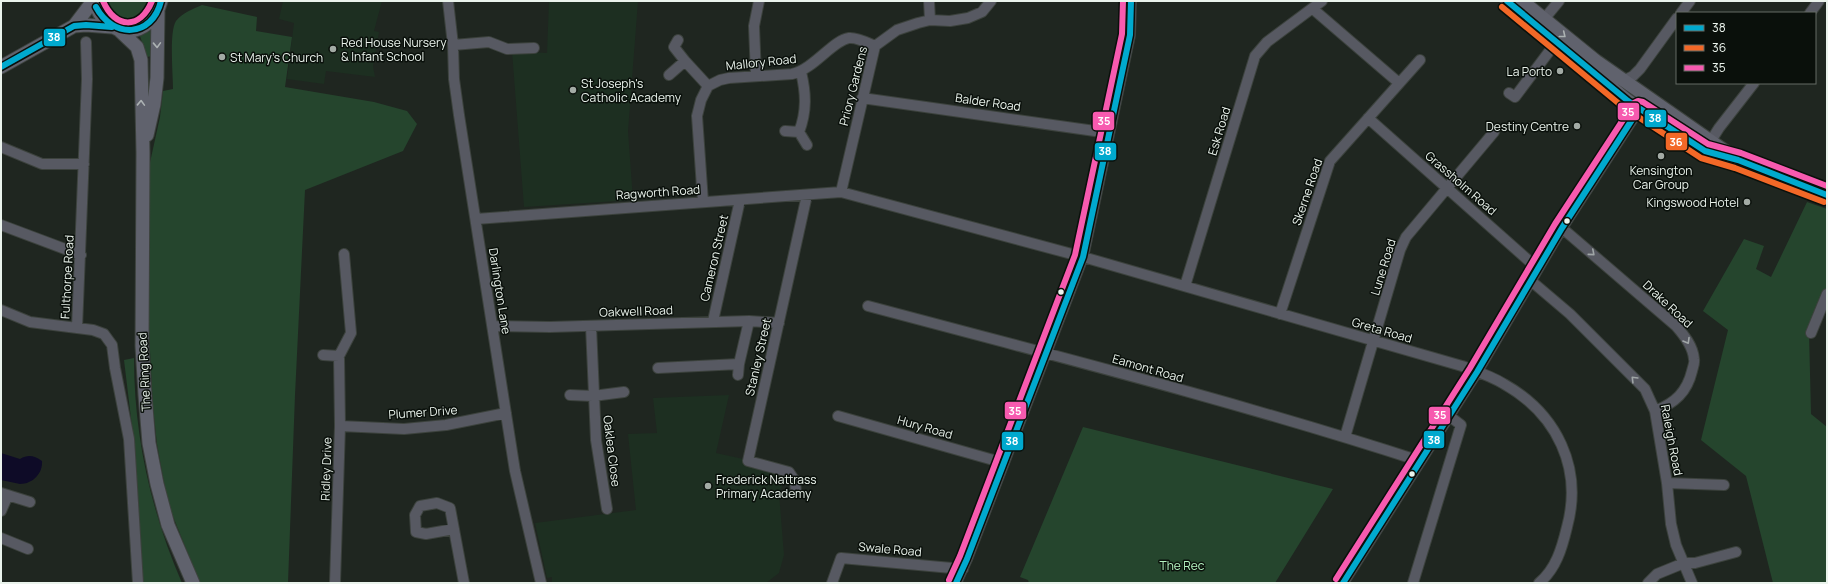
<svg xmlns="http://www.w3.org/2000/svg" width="1828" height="584" font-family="Manrope,sans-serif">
	<rect width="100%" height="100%" fill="#1f2620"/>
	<!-- built -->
	<path fill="#1d2f21" d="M283 1H382L374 31 379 32 373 66 375 77 326 71 324 84 287 79 294 23 279 19Z
		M549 1H638L628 131 633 200 524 207 512 51 547 53Z
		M729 395 716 453 757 462 755 468 786 477 779 493 784 555 779 573 766 583H552V577L547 578 535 523 636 510 628 434 657 433 653 398Z"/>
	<!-- green -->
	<path fill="#25452d" d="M102 1H154C149 29 107 29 102 1Z
		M202 5 257 17 256 31 292 37 285 87 374 102 407 111 417 124 403 151 305 190 295 395 288 583H200L168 504 157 444 153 407 148 314 150 235 149 167 160 117 163 91 173 89C173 74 169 32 176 21 182 13 193 9 202 5Z
		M152 30V56L147 57 140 36Z
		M1807 202 1827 209V288L1809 332 1811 414 1827 427V583H1773L1746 476 1701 440 1728 330 1703 311 1744 239 1764 246 1756 269 1771 277Z
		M134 358C134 436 151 512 182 583H143L134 443 124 360Z
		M1083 427 1333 489 1275 583H1029L1028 580 1020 577Z"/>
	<!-- water -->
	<path fill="#0e0b27" d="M1 453 20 459C29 454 34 456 42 461 43 473 33 484 20 484 14 483 7 481 1 480Z"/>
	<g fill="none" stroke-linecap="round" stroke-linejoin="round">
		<!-- minor casing -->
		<g stroke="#3c423d" stroke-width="12">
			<path id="minor" d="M448 1 453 45 454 79 459 115 515 471 541 583
				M929 1 930 20
				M1313 9 1399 83
				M1681 13 1690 1
				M1810 13 1819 1
				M1540 24 1559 1
				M678 40 674 47 685 61 708 86
				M453 45 489 42 507 49 534 48
				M669 75 685 61
				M756 76 754 26 759 1
				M1623 81 1633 76 1640 69 1677 18
				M1509 93 1515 97 1551 49 1554 41
				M862 98 1109 133
				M1368 118 1537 268
				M785 131 799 132 807 145
				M799 132C807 111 806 93 801 72
				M1 147 42 164H84
				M1707 147 1719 128 1754 83
				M841 192 875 46 897 30 918 23 930 20 950 21 968 18 982 12 991 1
				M703 202 697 116 701 100 708 86 720 80 729 78 792 74C814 69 833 40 849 38 857 37 868 43 875 46
				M476 219 841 192 1083 257 1462 366C1476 371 1491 376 1504 384 1557 414 1583 468 1567 527 1562 548 1556 569 1539 583
				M1 225 81 255
				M1562 228 1676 326C1684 335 1693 346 1694 359 1695 362 1693 367 1692 371 1687 392 1675 403 1655 411
				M1530 280 1570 314 1645 389 1655 411 1667 483 1671 524 1676 545 1692 583
				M1185 286 1255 56 1267 42 1322 1
				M868 306C1052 355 1238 402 1420 461
				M1 310 30 322 93 330 104 334 112 345 115 368 129 439 138 583
				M1280 314 1330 161 1420 60
				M713 321 740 200
				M493 326 550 327 749 321 779 323
				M591 326 596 440 607 509
				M77 328 87 79 86 42
				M1811 333 1827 294
				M323 355 339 356 351 333 344 254
				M658 368 739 364 749 321
				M738 375 739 364
				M570 395 593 396 624 392
				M838 416 1004 463
				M340 426 404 429 446 425 506 413
				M1345 437 1400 250 1406 237 1494 132
				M1667 483 1724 485
				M1 493 30 502
				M796 493 795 481 789 472 748 461 807 195
				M1 511 8 495
				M454 529 426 534 416 532 415 515 420 506 437 503 450 508 464 583
				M1 538 28 549
				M335 583 340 426 339 356
				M832 583 841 558 963 569
				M956 583 967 559 1083 257 1130 35 1131 1
				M1343 583 1477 372 1562 228 1643 103
				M1413 583 1461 425 1448 415
				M1648 583 1657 574 1684 563H1695L1736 552"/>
		</g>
		<!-- major casing -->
		<g stroke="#3c423d" stroke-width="15">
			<path id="major" d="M94 1C106 41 150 41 161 1
				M1507 1 1628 101 1705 151 1738 160 1827 195
				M1522 1 1596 61 1732 156
				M74 26 93 1
				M119 30 137 47 141 60 143 153 142 346 145 395 149 443 157 484 168 525 193 583
				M1 67 74 26 86 25 112 27
				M147 135 154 104 157 78 158 12"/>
		</g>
		<!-- minor -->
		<use href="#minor" stroke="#575962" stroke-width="10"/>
		<!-- major -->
		<use href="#major" stroke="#60626d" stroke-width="13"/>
		<!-- bus-1 casing -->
		<g stroke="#0a100b" stroke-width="9">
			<path id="bus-1" d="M1507 1 1628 101 1705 151 1738 160 1827 195
				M96 7C113 39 152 38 161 1
				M1 67 74 26 86 25 112 27
				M956 583 967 559 1083 257 1130 35 1131 1
				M1343 583 1477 372 1562 228 1639 109"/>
		</g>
		<!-- bus-2 casing -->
		<g stroke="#0a100b" stroke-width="9">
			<path id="bus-2" d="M1502 7 1623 107 1701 158 1735 168 1824 202"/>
		</g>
		<!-- bus-3 casing -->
		<g stroke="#0a100b" stroke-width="9">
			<path id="bus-3" d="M103 1C115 29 140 30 152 1
				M1336 579 1470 368 1555 224 1634 103 1638 101 1643 102 1708 144 1741 153 1827 186
				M949 580 960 556 1075 255 1122 34 1123 1"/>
		</g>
		<!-- bus-1 -->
		<use href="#bus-1" stroke="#00a9ce" stroke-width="6"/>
		<!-- bus-2 -->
		<use href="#bus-2" stroke="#f36827" stroke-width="6"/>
		<!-- bus-3 -->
		<use href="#bus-3" stroke="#f75aaf" stroke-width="6"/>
	</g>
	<!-- one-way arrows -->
	<defs><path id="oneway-chevron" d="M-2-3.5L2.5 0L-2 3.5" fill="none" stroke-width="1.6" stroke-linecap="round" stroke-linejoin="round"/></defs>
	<g stroke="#acb2b3">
		<use href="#oneway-chevron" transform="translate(1563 35) rotate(39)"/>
		<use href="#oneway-chevron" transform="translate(157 45) rotate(88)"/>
		<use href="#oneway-chevron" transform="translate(141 103) rotate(-88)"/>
	</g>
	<g stroke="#a0a6a7">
		<use href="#oneway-chevron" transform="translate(1592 253) rotate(41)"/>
		<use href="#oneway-chevron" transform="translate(1687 341) rotate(60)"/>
		<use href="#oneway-chevron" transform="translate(1634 379) rotate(-135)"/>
	</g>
	<!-- markers -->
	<g fill="#a3aba5" stroke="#0a100b" stroke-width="1.5">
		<circle cx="333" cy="49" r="4"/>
		<circle cx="222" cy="57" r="4"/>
		<circle cx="1560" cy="71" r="4"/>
		<circle cx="573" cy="90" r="4"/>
		<circle cx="1577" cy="126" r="4"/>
		<circle cx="1661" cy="156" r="4"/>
		<circle cx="1747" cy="202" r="4"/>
		<circle cx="708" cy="486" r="4"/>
	</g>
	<g fill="#eaf3ec" stroke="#0a100b" stroke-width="1.5">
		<circle cx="1567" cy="221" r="3.5"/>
		<circle cx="1061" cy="292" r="3.5"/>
		<circle cx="1412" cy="474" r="3.5"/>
	</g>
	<g text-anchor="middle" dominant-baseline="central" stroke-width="3" stroke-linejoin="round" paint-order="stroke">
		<!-- poi labels -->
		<g font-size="12" fill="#eaf3ec" stroke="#0a100b" text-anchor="start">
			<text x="341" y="42">Red House Nursery<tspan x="341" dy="14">&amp; Infant School</tspan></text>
			<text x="230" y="57">St Mary’s Church</text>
			<text x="1552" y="71" text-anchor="end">La Porto</text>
			<text x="581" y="83">St Joseph's<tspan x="581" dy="14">Catholic Academy</tspan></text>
			<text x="1569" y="126" text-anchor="end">Destiny Centre</text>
			<text x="1661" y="170" text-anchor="middle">Kensington<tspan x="1661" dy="14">Car Group</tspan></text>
			<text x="1739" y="202" text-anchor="end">Kingswood Hotel</text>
			<text x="716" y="479">Frederick Nattrass<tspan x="716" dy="14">Primary Academy</tspan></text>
		</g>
		<!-- street labels -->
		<g font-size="12" fill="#eaf3ec" stroke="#0a100b">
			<text transform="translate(761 62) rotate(-6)">Mallory Road</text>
			<text transform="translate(853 86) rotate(-76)">Priory Gardens</text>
			<text transform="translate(988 102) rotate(8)">Balder Road</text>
			<text transform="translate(1219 131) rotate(-73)">Esk Road</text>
			<text transform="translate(1461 183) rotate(41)">Grassholm Road</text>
			<text transform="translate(658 192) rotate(-4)">Ragworth Road</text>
			<text transform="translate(1307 192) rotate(-71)">Skerne Road</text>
			<text transform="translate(714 258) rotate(-77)">Cameron Street</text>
			<text transform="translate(1383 267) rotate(-73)">Lune Road</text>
			<text transform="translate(67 277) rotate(-87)">Fulthorpe Road</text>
			<text transform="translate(500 291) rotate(81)">Darlington Lane</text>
			<text transform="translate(1668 304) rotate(43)">Drake Road</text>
			<text transform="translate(636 311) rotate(-2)">Oakwell Road</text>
			<text transform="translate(1382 330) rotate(16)">Greta Road</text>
			<text transform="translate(758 357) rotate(-77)">Stanley Street</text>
			<text transform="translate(1148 368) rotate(16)">Eamont Road</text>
			<text transform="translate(144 372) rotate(-93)">The Ring Road</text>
			<text transform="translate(423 412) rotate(-4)">Plumer Drive</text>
			<text transform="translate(925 427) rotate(16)">Hury Road</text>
			<text transform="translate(1672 440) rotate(79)">Raleigh Road</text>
			<text transform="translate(612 451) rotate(83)">Oaklea Close</text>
			<text transform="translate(326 469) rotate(-88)">Ridley Drive</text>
			<text transform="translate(890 549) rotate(5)">Swale Road</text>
		</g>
		<!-- park labels -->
		<g font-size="12" fill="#b6f5c3" stroke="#0a100b">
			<text x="1182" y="565">The Rec</text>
		</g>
	</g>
	<g stroke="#0a100b" stroke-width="1.5">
		<rect x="43" y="28" width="23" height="19" rx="4" fill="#00a9ce"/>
		<rect x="1617" y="102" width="23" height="19" rx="4" fill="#f75aaf"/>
		<rect x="1644" y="109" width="23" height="19" rx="4" fill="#00a9ce"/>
		<rect x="1092" y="111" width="23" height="20" rx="4" fill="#f75aaf"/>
		<rect x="1665" y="132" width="23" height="19" rx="4" fill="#f36827"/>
		<rect x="1094" y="142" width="23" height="19" rx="4" fill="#00a9ce"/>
		<rect x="1004" y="401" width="23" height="19" rx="4" fill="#f75aaf"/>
		<rect x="1428" y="406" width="23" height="19" rx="4" fill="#f75aaf"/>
		<rect x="1423" y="430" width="22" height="19" rx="4" fill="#00a9ce"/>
		<rect x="1001" y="431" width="23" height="20" rx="4" fill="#00a9ce"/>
	</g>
	<g font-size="11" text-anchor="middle" font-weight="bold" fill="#fff">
		<text x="54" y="41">38</text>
		<text x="1628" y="116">35</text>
		<text x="1655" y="122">38</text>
		<text x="1104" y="125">35</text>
		<text x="1676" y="146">36</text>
		<text x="1105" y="155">38</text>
		<text x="1015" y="415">35</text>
		<text x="1440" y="419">35</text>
		<text x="1434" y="444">38</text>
		<text x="1012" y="445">38</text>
	</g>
	<!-- border -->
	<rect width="1828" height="584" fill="none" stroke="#eaf3ec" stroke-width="4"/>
	<!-- legend -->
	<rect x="1676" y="12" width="140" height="72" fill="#0a100b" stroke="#646b65"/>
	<rect x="1684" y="25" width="20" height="6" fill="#00a9ce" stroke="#646b65"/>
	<text x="1712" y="32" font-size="12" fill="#eaf3ec">38</text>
	<rect x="1684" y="45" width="20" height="6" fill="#f36827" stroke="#646b65"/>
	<text x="1712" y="52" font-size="12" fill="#eaf3ec">36</text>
	<rect x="1684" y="65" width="20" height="6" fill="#f75aaf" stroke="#646b65"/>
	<text x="1712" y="72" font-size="12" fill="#eaf3ec">35</text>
</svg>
